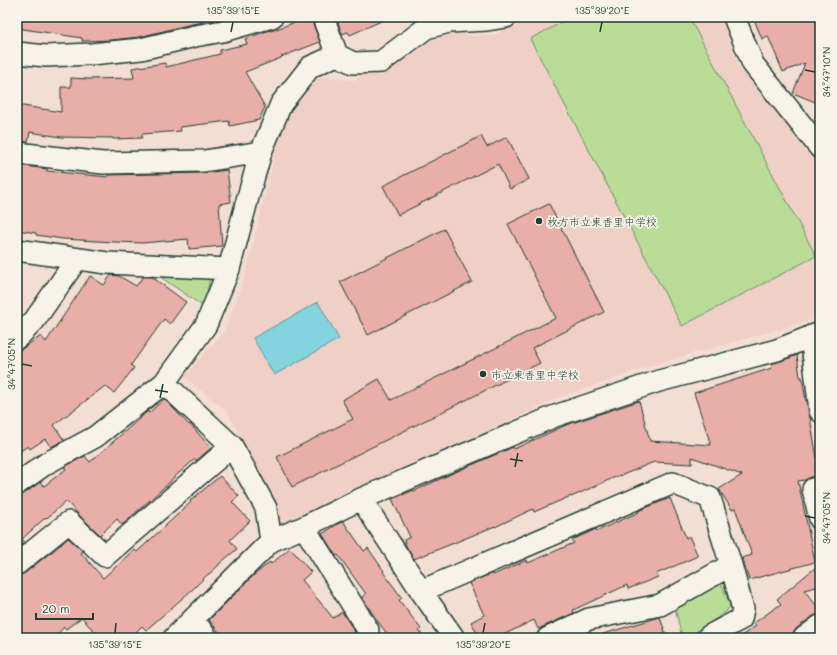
<svg xmlns="http://www.w3.org/2000/svg" width="837" height="655" font-family="Mali,'Klee One',sans-serif">
	<rect width="100%" height="100%" fill="#f3ded4"/>
	<filter id="ink" filterUnits="userSpaceOnUse"><feTurbulence type="fractalNoise" baseFrequency=".025" numOctaves="2"/><feDisplacementMap in="SourceGraphic" scale="8" xChannelSelector="R" yChannelSelector="G"/><feConvolveMatrix kernelMatrix="1 2 1 2 8 2 1 2 1" color-interpolation-filters="sRGB"/></filter>
	<g filter="url(#ink)">
		<!-- built -->
		<path fill="#f0d0c6" d="M518 17H722L738 64 820 168V318L662 362 559 398 280 526 251 459 228 412 184 377 225 330 246 273 287 103 319 76 353 80 401 56 440 31 473 36 498 34Z"/>
		<!-- green -->
		<path fill="#b9dd97" stroke="#6c8d66" d="M572 17H689L816 256 682 326 530 39Z
			M156 274 210 278 204 307Z
			M721 583 730 605 726 612 697 631 698 638H682L675 608Z"/>
		<!-- water -->
		<path fill="#84d4df" stroke="#5c989b" d="M318 302 339 339 274 375 253 338Z"/>
		<!-- building -->
		<path fill="#e9aea7" stroke="#1f3d34" d="M17 17H214V20L192 24 139 37 111 40 82 41V38L17 28Z
			M309 17H311L312 21 320 42 281 57V58L245 72 265 107 259 120 230 126 229 121 180 127 181 131 142 134V138L113 139V138L61 137 30 132 28 142 17 141V105L61 112V87H71V78L88 79 134 78 132 68 165 63 166 67 220 54V50L247 44 245 39 264 32 271 30V31Z
			M336 17H390L350 35 348 32 342 34Z
			M753 17H815L819 28H820V104L793 93 805 63 783 72 768 36 762 39Z
			M481 136 487 147 507 137 529 179 510 189 498 164 398 215 383 186Z
			M18 165 47 169V171L108 177V175L204 173 227 170 231 202 219 204 222 246 189 249 188 239 142 243 114 242 63 239 36 235V233L17 230V173Z
			M549 204 604 312 532 348 540 363 292 487 277 457 353 419 342 400 379 379 391 400 556 318 508 224Z
			M444 229 472 282 368 335 340 282Z
			M111 275 119 276 136 286 143 277H152L186 302 170 324 164 319 131 365 134 368 114 393 105 386 54 425 64 440 51 447 45 439 30 449 28 446 17 453V352L41 336 46 342 90 276 104 285Z
			M797 355 800 377H802L806 401 807 400 820 476 811 477 805 480 798 481 815 562 749 580 742 558 752 555 735 508 732 510 719 489 742 475 692 457V464L654 462 620 476V475L571 497V496L534 512 533 509 495 527V526L459 541 414 559 407 548 404 540 410 537 392 499 414 490V491L453 473 513 447 514 449 566 425 639 401 650 441 711 445 694 393 772 368 771 364 781 361Z
			M164 399 173 408 189 425 190 424 211 448 196 461 195 459 171 480V481L122 525 117 519 100 535 81 517 66 501 47 518 46 517 22 539 25 542 17 549V499L40 482 44 486 66 469 64 467 85 456 90 462 148 411 149 413Z
			M220 476 239 496 232 502 250 521 230 540 237 549 219 564V565L209 574H208L193 589 146 630 142 626 130 638H102L88 625 82 617 66 629 64 627 54 638H17V576H19L25 573 51 552H52L68 538 83 551 81 553 103 578 135 550 137 552 191 502 190 501Z
			M670 498 686 538 689 536 698 556 656 574 658 577 628 589 627 585 573 610 574 613 538 629 534 620 497 638H480L471 622 484 615 469 583 493 573V575L527 560 528 563 574 543 572 540 596 529 597 531 639 512 638 511Z
			M343 521 364 551 368 548 384 571 383 572 402 598 399 600 421 629 419 631 425 638H390L376 619 362 597 366 594 338 555 336 556 322 534 336 525Z
			M290 548 311 572 302 580 333 618 342 612 355 632 347 638H224L209 620 254 575 270 562 271 564Z
			M816 567 820 586 804 590 820 610V614L813 616 797 628 793 633 792 638H738L756 626 754 623 781 604 777 599Z
			M660 617 667 638H603V634Z"/>
		<g fill="none" stroke-linecap="round" stroke-linejoin="round">
			<!-- minor casing -->
			<g stroke="#1f3d34" stroke-width="24">
				<path id="minor" d="M323 17 337 55 353 63 381 62 426 28 449 22 487 20 506 17
					M734 17 753 64 820 148
					M17 53 46 56 91 54 141 49 195 36 223 31 272 17
					M17 153 103 163 204 161 261 152
					M17 250 107 263 229 269
					M811 336 820 411
					M17 338 34 321 77 259
					M232 446 266 508 271 541
					M17 484 47 463 95 437 164 383 206 325 229 269 248 197 261 152 281 104 310 67 337 55
					M820 488 813 489 820 519
					M361 499 421 591 673 483 710 498 731 565 743 609 741 619 709 636 708 638
					M304 527 368 630
					M17 564 69 522 105 556 232 446 164 383
					M421 591 454 638
					M193 619 207 638
					M174 638 271 541 304 527 361 499 555 416 659 381 777 350 820 333
					M548 638 589 619 660 605 731 565
					M804 638 820 626"/>
			</g>
			<!-- minor -->
			<use href="#minor" stroke="#f7f3e8" stroke-width="21"/>
		</g>
	</g>
	<!-- ticks -->
	<path fill="none" stroke="#1f3d34" stroke-width="1.5" d="M231 32 233 22M600 32 602 22M805 70 815 72M22 364 32 366M155 390 168 392M160 398 163 384M510 459 523 461M515 467 518 453M805 516 815 518M115 633 116 623M483 633 485 623"/>
	<!-- markers -->
	<g fill="#1f3d34" stroke="#f7f3e8" stroke-width="1.5">
		<circle cx="539" cy="221" r="4"/>
		<circle cx="483" cy="374" r="4"/>
	</g>
	<g text-anchor="middle" dominant-baseline="central" stroke-width="3.5" stroke-linejoin="round" paint-order="stroke">
		<!-- poi labels -->
		<g font-size="11" fill="#1f3d34" stroke="#f7f3e8" text-anchor="start">
			<text x="547" y="221">枚方市立東香里中学校</text>
			<text x="491" y="374">市立東香里中学校</text>
		</g>
	</g>
	<!-- margin -->
	<rect width="837" height="655" fill="none" stroke="#f7f3e8" stroke-width="44"/>
	<!-- scale -->
	<path d="M36 613v6h57v-6" fill="none" stroke="#1f3d34" stroke-width="2"/>
	<text x="42" y="613" font-size="12" fill="#1f3d34" stroke="#f7f3e8" stroke-width="3" paint-order="stroke">20 m</text>
	<rect x="22" y="22" width="793" height="611" fill="none" stroke="#1f3d34" stroke-width="1.5"/>
	<g font-size="10" text-anchor="middle" fill="#1f3d34">
		<text x="233" y="14">135°39'15"E</text>
		<text x="602" y="14">135°39'20"E</text>
		<text transform="translate(826 72) rotate(-90)" y="4">34°47'10"N</text>
		<text transform="translate(11 364) rotate(-90)" y="4">34°47'05"N</text>
		<text transform="translate(826 518) rotate(-90)" y="4">34°47'05"N</text>
		<text x="115" y="648">135°39'15"E</text>
		<text x="483" y="648">135°39'20"E</text>
	</g>
</svg>
